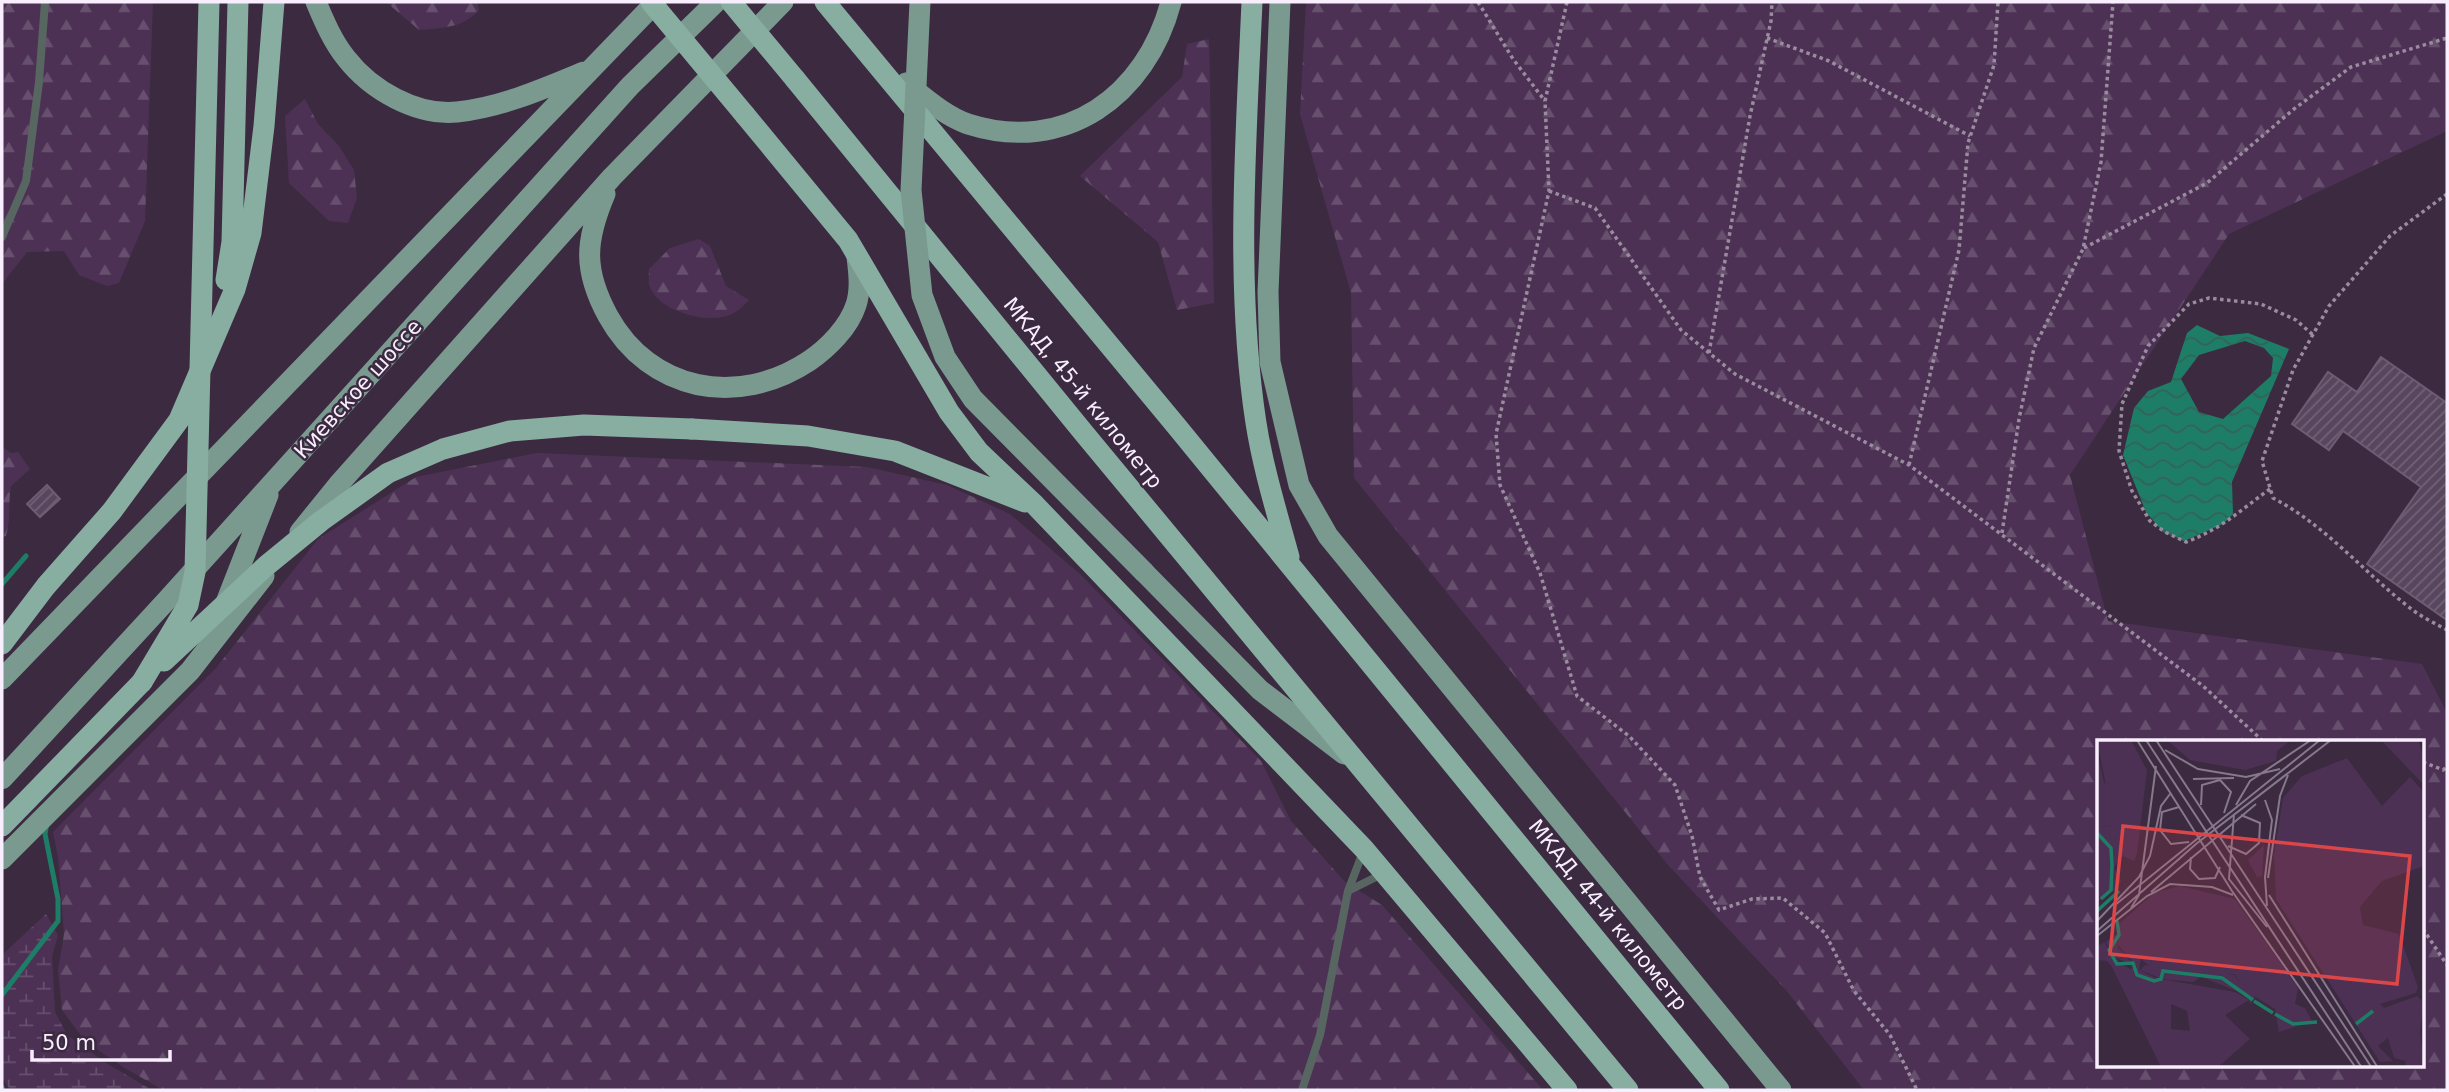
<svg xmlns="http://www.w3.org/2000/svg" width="2449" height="1092" font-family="'DejaVu Sans',sans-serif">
	<defs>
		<pattern id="forest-firs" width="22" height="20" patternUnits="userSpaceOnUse" patternTransform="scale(1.75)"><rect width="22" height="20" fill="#4c3155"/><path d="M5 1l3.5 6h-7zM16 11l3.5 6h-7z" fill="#674f6e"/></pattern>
		<pattern id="wetland-marsh" width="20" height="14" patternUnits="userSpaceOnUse" patternTransform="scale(1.75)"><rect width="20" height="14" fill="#4c3155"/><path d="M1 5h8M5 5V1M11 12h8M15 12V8" fill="none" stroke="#674f6e"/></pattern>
		<pattern id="water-waves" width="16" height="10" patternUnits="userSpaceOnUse" patternTransform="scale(1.75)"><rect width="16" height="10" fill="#1e7d66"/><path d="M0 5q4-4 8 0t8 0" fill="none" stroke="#346259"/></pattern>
		<pattern id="building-hatch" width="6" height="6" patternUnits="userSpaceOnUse" patternTransform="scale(1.75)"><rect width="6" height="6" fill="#58465e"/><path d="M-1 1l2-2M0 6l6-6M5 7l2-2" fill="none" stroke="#716176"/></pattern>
	</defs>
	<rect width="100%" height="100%" fill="#3b2a40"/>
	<!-- forest -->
	<path fill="url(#forest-firs)" fill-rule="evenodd" d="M2 2H153L145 221 119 283 107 286 79 275 64 251 27 252 2 284Z
		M386 2H477L479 10C463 28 443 28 419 30Z
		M1306 2H2447V131L2229 234 2070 475 2108 621 2422 664 2447 713V1090H1864L1786 990 1668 865 1354 478 1351 293 1300 114ZM2423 742V1066H2099V742Z
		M1209 39 1214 303 1177 310 1158 242 1080 176 1182 77 1187 44Z
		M305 99 318 124 339 146 354 170 357 198 348 223 329 221 289 183 285 116Z
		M699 239 710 246 726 286 749 300C743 307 736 313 727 316 703 323 658 311 649 285 648 280 649 274 649 269L670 248Z
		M2 447 11 453 18 452 30 469 11 486C8 503 11 519 6 536L2 537Z
		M537 453 867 467 947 485 1010 514 1081 575 1261 761 1291 821 1345 882 1382 905 1543 1090H163L123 1067 85 1041 62 1010 58 970 64 934 58 857 53 832 216 668 318 539 416 477Z"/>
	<!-- wetland -->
	<path fill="url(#wetland-marsh)" d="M46 914 58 935 52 957 55 1012 67 1035 106 1063 152 1090H10L2 1077V955Z"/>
	<!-- water -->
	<path fill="url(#water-waves)" fill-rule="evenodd" d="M2197 325 2220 336 2248 333 2289 349 2232 482 2233 514 2223 524 2184 541 2163 532 2146 512 2123 455 2134 408 2148 391 2171 382 2187 333ZM2245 341 2264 348 2273 358 2271 376 2223 419 2199 412 2181 379 2199 355Z"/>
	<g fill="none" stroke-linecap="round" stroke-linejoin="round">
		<!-- stream -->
		<path stroke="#1e7d66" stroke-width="5" d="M2 584 26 556
			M2 995 58 921V899L45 834 47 823
			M2 1087 3 1090"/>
	</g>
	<!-- building -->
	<path fill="url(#building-hatch)" stroke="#6e5c74" stroke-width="2" d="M2381 357 2447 403V620L2367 564 2421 487 2343 431 2329 450 2292 424 2328 372 2357 392Z
		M47 485 60 499 40 517 27 504Z"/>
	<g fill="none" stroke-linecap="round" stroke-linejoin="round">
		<!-- path -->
		<path stroke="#9a8c9f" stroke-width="3.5" stroke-dasharray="3.5 3.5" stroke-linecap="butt" d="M1478 2 1513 59 1545 101
			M1567 2 1545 101 1549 191 1496 434 1500 485 1540 573 1577 696 1629 736 1675 785 1692 836 1700 877 1719 910 1752 899 1783 898 1825 933 1854 991 1890 1035 1917 1090
			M1767 38 1829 61 1970 136
			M1549 191 1595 208 1681 330 1735 374 1909 465 2203 686 2264 742
			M2447 194 2390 236 2329 306 2293 370 2262 461 2273 498C2327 526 2366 575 2414 611 2424 618 2436 624 2447 630
			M2084 248 2207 183 2294 109 2351 67 2447 38
			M1709 353 1750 116 1771 21 1772 2
			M1909 465 1959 250 1968 143 1994 65 1998 2
			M2270 489C2239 511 2223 528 2186 542L2165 532 2150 521 2132 491 2119 451 2122 404 2148 346 2189 304 2209 298 2261 304 2296 320 2313 335
			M2002 533 2019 419 2034 348 2083 249 2101 162 2113 2
			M2423 762 2443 770 2447 767
			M2423 929 2447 965"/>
		<!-- lane -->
		<path stroke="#576661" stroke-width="8" d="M2 237 26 181 39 82 45 2
			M1363 852 1348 891 1384 873
			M1302 1090 1320 1035 1348 891"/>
		<!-- primary -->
		<path stroke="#7a998f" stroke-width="21" d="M316 2C324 21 333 42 346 58 371 90 416 116 457 112 502 107 543 89 584 72
			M1280 2 1268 292 1270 362 1299 485 1328 536 1781 1090
			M906 83C925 98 945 116 968 124 1065 155 1146 96 1171 2
			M605 194C585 241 583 270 608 316 650 392 738 408 809 361 828 348 849 327 856 305 861 290 859 273 857 257
			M300 532 338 485 612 177 783 2
			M1144 572 1260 690 1344 754
			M225 605 268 495
			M2 679 656 2
			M2 779 167 600 630 86 716 2
			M2 859 190 671 264 576"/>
		<!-- highway -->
		<path stroke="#88ada1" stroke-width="21" d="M825 2 1178 428 1719 1090
			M1252 2C1246 138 1235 287 1256 423 1263 468 1277 513 1289 557
			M795 79 1083 432 1628 1090
			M745 115 848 240 949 412 979 452 1035 505 1364 849 1567 1090
			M226 280 232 242 238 2
			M692 429 808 436 895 451 1025 502
			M2 644 46 586 112 511 179 420 235 289 251 233 264 126 274 2
			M2 826 142 682"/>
		<!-- primary-bridge -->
		<path stroke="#7a998f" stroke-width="21" d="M920 2 911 190 922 295 945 357 973 399 1144 572"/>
		<!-- highway-bridge -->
		<path stroke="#88ada1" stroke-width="21" d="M651 2 745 115
			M731 2 795 79
			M164 661 266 566 321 521 388 473 443 449 510 431 584 425 692 429
			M142 682 188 605 195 572 209 2"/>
	</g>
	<g text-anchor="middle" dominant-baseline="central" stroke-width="5" stroke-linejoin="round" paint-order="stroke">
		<!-- street labels -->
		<g font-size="21" fill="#f9eefd" stroke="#3b2a40">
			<text transform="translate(358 389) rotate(-48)">Киевское шоссе</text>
			<text transform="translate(1083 393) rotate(51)">МКАД, 45-й километр</text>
			<text transform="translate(1608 915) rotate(51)">МКАД, 44-й километр</text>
		</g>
	</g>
	<!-- overview -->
	<g transform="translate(2097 740)">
		<rect width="327" height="327" fill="#3b2a40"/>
		<path d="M284 0H321L327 18V45Z" fill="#4c3155"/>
		<path d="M0 0H34L50 30 40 114 37 121 26 116 21 121 17 128 24 141 20 149 0 162V86L17 87ZM70 0H194L180 11 179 21 148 30 93 20ZM250 18 285 66 313 37 327 52V126L285 141 263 167 266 185 302 194 321 247 319 253 283 264 287 268 320 256 327 263 323 291 327 327H307L309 321 297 318 291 298 281 306 296 321 283 322 179 159 177 115 186 58 205 36ZM167 105 165 136 160 137 151 120ZM83 146 138 159 201 248 198 264 208 268 215 281 182 292 178 269 154 254 137 234 120 237 57 227 58 231 44 219 42 230 59 238 138 252 152 260 128 275 153 299 121 327H64L15 227 10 221 0 220V206L8 202 13 216 33 229 40 227 21 205 22 184 57 153ZM74 264 90 271 93 291 74 289Z" fill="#4c3155" fill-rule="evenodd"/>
		<path d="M0 11 7 43 25 46 31 59 17 87 0 86ZM20 194 21 208 39 227 15 216 9 202ZM48 225 104 235V237L96 242 65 239 43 230ZM125 234 137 235 158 257 153 264 151 256 105 237Z" fill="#4c3155"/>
		<path fill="none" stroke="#1e7d66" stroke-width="3.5" d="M0 93 14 108 15 125 14 150 4 159M0 171 22 151M20 181 22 195 12 210 20 224 36 223 40 235 57 241 64 239 66 231 125 238 156 260M157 261 176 273M178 274 196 284 220 282M259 284 276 271"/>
		<path fill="none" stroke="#87788c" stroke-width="2" d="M40 0 135 151 259 328M49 0 265 328M59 0 275 328M68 10 101 29 149 37 183 29M96 39 137 38M168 60 175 80 168 137 170 166M104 65 105 45 123 40 134 52 127 73M139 65 153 41 214 0M82 67 65 72 63 90 74 104 92 102M137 74 132 139 170 187M131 106 149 114 162 103 163 83 144 75M94 117 93 129 102 139 118 138 123 127M171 138 183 56 191 35M54 152 159 64M172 155 281 328M18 165 223 0M34 168 42 155 59 26M0 181 42 137 53 116 64 66 73 54M0 191 99 104 234 0M0 196 50 156 73 144 115 147 136 155"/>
		<path fill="#db4648" fill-opacity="0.15" stroke="#db4648" stroke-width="3.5" d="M26 86 313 116 300 244 13 214Z"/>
		<rect width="327" height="327" fill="none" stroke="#f9eefd" stroke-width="3.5"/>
	</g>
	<!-- border -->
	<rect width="2449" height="1092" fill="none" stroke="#f9eefd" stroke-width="7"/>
	<!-- scale -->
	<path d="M32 1050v10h138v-10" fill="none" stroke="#f9eefd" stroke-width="3.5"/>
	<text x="42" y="1050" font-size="21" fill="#f9eefd" stroke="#3b2a40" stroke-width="5" paint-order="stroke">50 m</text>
</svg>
